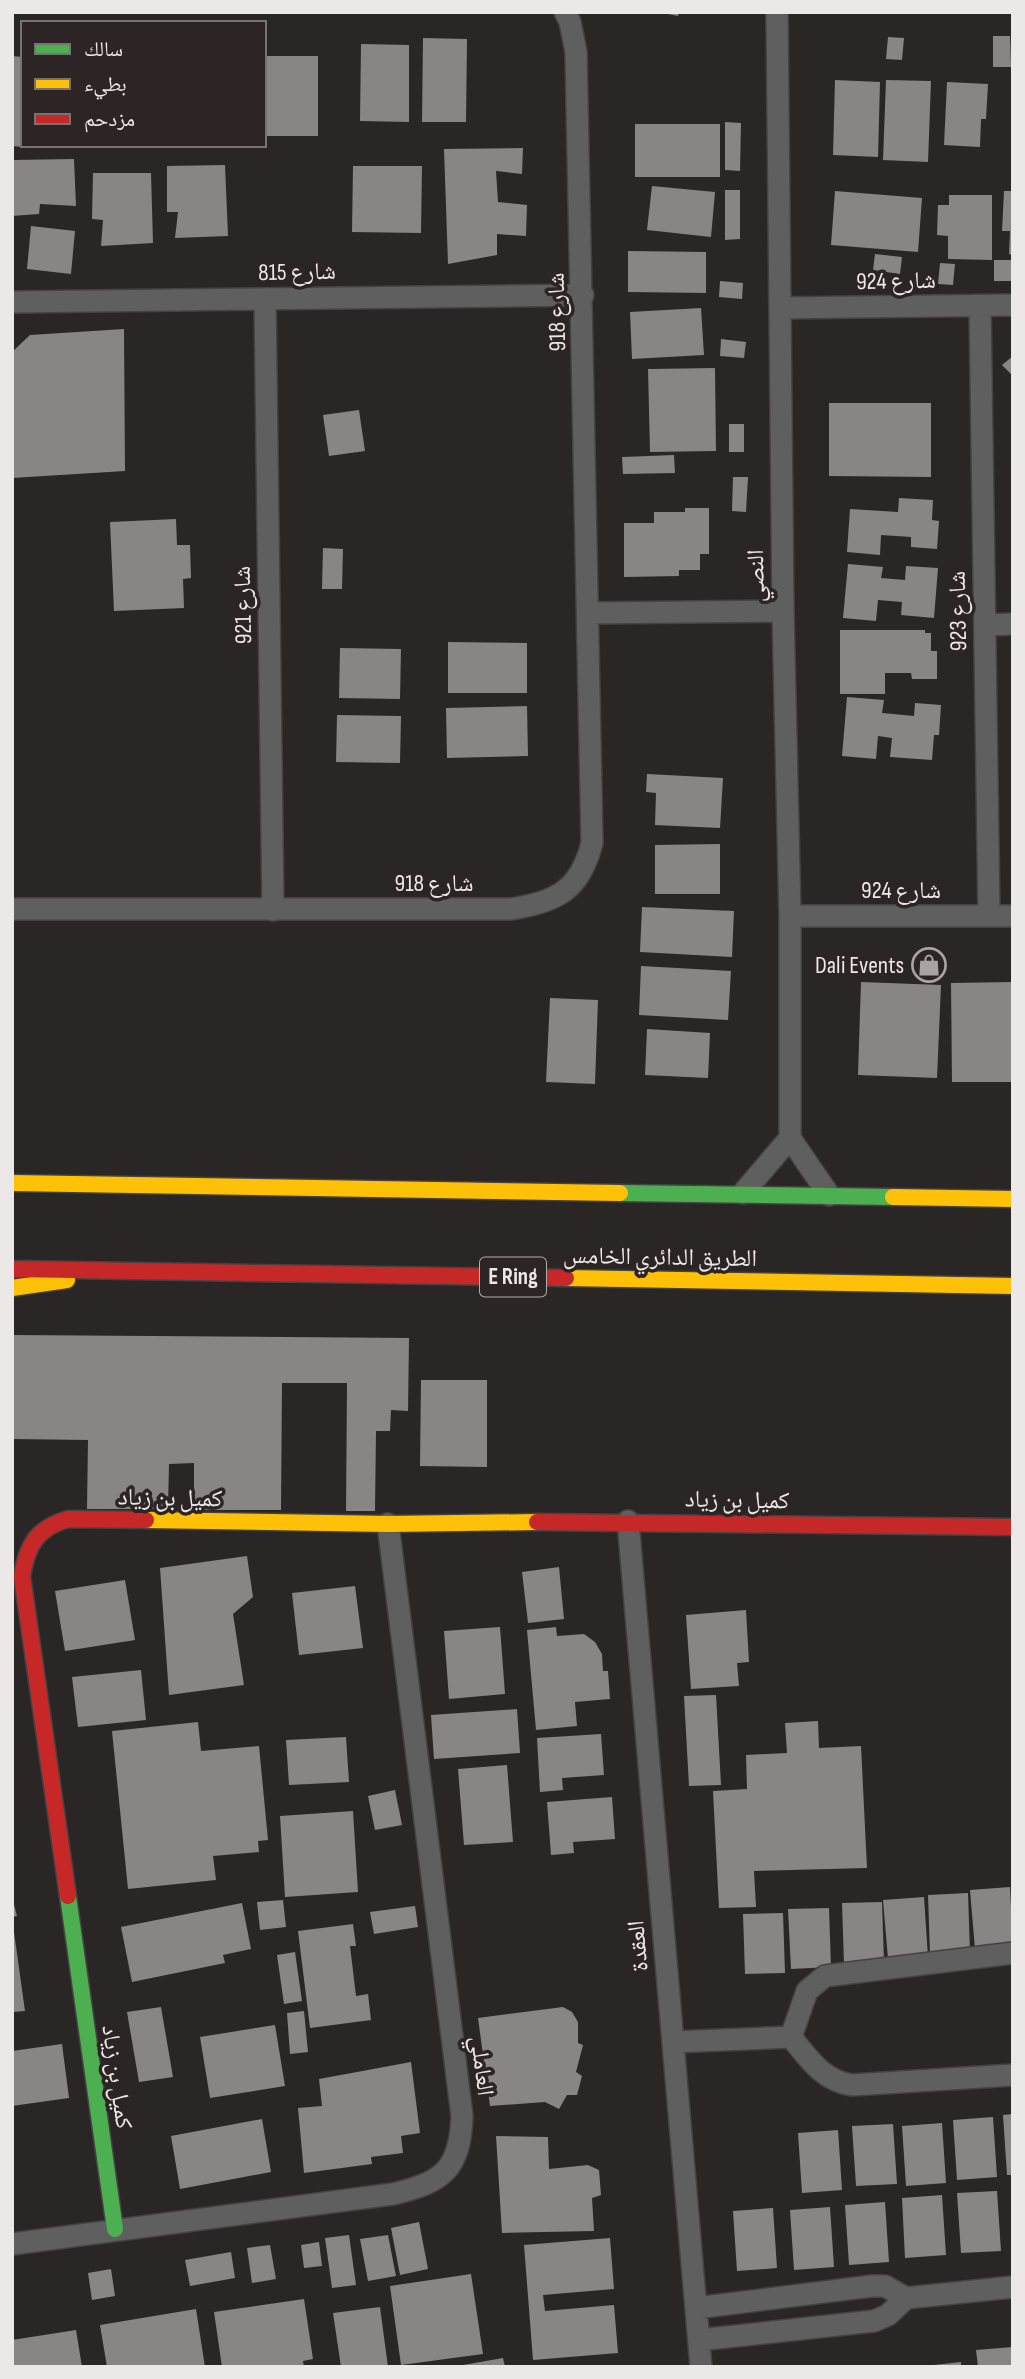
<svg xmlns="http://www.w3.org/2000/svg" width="1025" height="2379" font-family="'Sofia Sans Condensed','Noto Naskh Arabic',sans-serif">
	<rect width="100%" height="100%" fill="#2a2626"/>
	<!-- building -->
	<path fill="#898585" d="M657 12H679L678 16Z
		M993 36H1010L1011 67H993Z
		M888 37 904 38 902 60 886 59Z
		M423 38 467 39 466 122H422Z
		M361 44 409 45V122L360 121Z
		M12 56 23 57V147L12 146Z
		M264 56H318V136H264Z
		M835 80 880 82 878 157 833 155Z
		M886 80 931 81 928 162 883 160Z
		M947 82 988 84 986 119H981L980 147 944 145Z
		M725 122 741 123 740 171 725 170Z
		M635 124H720V177H635Z
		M523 148 522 174 496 171 498 202 527 205 526 236 497 234V255L448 264 444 149Z
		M74 159 76 206 40 204 39 214 12 216V160Z
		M225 165 228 236 175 238 178 212H167V166Z
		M353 166H422L421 233 352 232Z
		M93 173H151L153 243 101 246 103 220 92 219Z
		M652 186 715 192 711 237 647 230Z
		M725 190H740V239L725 240Z
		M835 191 922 198 918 252 831 245Z
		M1004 191H1013V255L1009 254 1010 231H1002Z
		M949 195H992V260L948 259V236L937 235 938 205H949Z
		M31 226 75 231 71 274 27 269Z
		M628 251 706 252V293L628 292Z
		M875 254 902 257 900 274 873 270Z
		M994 260H1013V281H994Z
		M940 263 955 264 953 285 938 284Z
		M720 281 743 283 742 299 719 297Z
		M701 308 704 355 632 359 630 312Z
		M124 329 125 471 12 478V352L30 335Z
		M721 339 746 342 744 358 720 356Z
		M1013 356V376L1002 365Z
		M715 368 716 451 650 452 648 369Z
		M829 403H931V477L829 476Z
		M359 410 365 451 329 456 323 415Z
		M729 424H744V452H729Z
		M674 455 675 473 623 474 622 457Z
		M733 477H748L746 512 732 511Z
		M899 498 933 500 932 520 939 521 937 549 911 547V537L881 535 880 555 847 552 850 509 898 512Z
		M685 508H709V554H700V570H679V576L624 577V523H654V512H685Z
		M176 519 177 545H190L191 578 183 579 184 608 114 611 110 522Z
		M323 548 343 549 342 589H322Z
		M848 564 883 567 881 578 905 580 906 566 938 568 934 618 901 615 902 602 878 600 876 621 843 618Z
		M840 630H925V633H931V651H937V679H912L911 673H885V694H840Z
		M448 642 527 643V693H448Z
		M340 648 401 649 400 699 339 698Z
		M847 697 884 700 882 713 914 716 915 703 941 705 939 735H934L932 760 890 757 892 738 878 736 876 759 842 756Z
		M527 706 528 756 447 758 446 708Z
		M337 715 401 716 400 763 336 762Z
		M647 774 723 778 720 828 655 825 656 793 646 792Z
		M720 844V894H655V845Z
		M642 907 734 911 732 957 640 952Z
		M641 966 731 971 728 1020 639 1015Z
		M861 982 941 985 937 1078 858 1075Z
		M1013 982V1082H952L951 983Z
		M550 998 598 1000 595 1084 546 1082Z
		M647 1029 710 1033 708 1078 645 1075Z
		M12 1335 409 1338 408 1411 391 1410 390 1431H376L375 1511H346L347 1383H282L281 1510H194V1463L169 1464 168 1509H87L88 1440 12 1439Z
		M421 1380H487V1467L420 1466Z
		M247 1556 253 1597 233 1614 244 1685 169 1695 160 1568Z
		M559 1567 564 1619 528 1623 522 1572Z
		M125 1580 135 1640 65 1651 55 1591Z
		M355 1586 363 1648 299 1655 292 1593Z
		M746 1610 749 1662 737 1663 739 1686 691 1689 686 1615Z
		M500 1627 505 1694 449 1699 444 1631Z
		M556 1627 557 1636 584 1634 595 1642 602 1654 603 1671H608L610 1699 575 1702 577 1726 536 1730 527 1630Z
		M141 1670 146 1720 78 1727 72 1677Z
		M716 1695 721 1785 689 1786 684 1696Z
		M517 1709 520 1753 434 1759 431 1715Z
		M818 1721 819 1748 861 1746 867 1868 754 1871 756 1907 719 1908 713 1791 747 1789 746 1755 787 1753 785 1723Z
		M198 1722 201 1751 259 1746 268 1840 258 1841 259 1852 213 1856 216 1880 128 1889 112 1731Z
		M601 1734 604 1775 562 1778 563 1790 540 1792 537 1738Z
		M346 1737 349 1782 289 1785 286 1740Z
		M507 1765 513 1842 464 1845 458 1769Z
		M395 1790 402 1825 375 1830 368 1796Z
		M612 1797 615 1839 573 1842 574 1853 551 1855 547 1802Z
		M353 1811 358 1892 285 1897 280 1816Z
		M1010 1887 1013 1947 975 1949 970 1890Z
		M968 1893 970 1953 930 1954 928 1895Z
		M12 1897 17 1916 12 1917Z
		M924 1897 928 1957 888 1959 883 1900Z
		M283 1900 286 1927 260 1930 257 1902Z
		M882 1902 884 1962 844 1964 842 1903Z
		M242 1903 251 1949 223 1955 225 1963 132 1982 121 1927Z
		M415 1906 418 1927 374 1934 370 1912Z
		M829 1908 831 1967 791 1969 788 1909Z
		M783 1913 785 1973 745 1974 743 1914Z
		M353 1924 356 1946H350L356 1996 368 1994 371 2020 310 2028 298 1931Z
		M14 1932 25 2011 12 2012V1933Z
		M295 1952 302 2001 284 2004 277 1955Z
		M161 2007 173 2077 139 2082 127 2012Z
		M563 2007 572 2012 578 2022V2043L583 2045 576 2072 582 2076 577 2095H567L559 2109 545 2102 490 2106 478 2018Z
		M304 2011 308 2052 290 2054 287 2013Z
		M275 2025 285 2086 210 2098 200 2037Z
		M62 2044 69 2098 12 2106V2051Z
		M411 2062 420 2133 401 2136 403 2153 371 2157 372 2164 304 2173 298 2108 322 2106 319 2079Z
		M1013 2114V2175H1007L1003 2115Z
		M993 2117 997 2177 957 2180 953 2120Z
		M262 2119 271 2172 180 2189 171 2136Z
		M942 2123 946 2183 906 2186 902 2126Z
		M893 2124 897 2184 856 2186 852 2126Z
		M838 2130 842 2190 802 2193 798 2133Z
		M496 2136 548 2137 549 2169 588 2165 599 2170 601 2195 592 2198 594 2231 502 2233Z
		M997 2191 1001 2251 961 2253 957 2193Z
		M942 2195 946 2255 905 2258 902 2198Z
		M885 2202 889 2262 849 2265 845 2205Z
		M830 2207 834 2267 794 2270 790 2210Z
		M773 2208 777 2268 737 2271 733 2211Z
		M419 2222 428 2269 400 2275 391 2228Z
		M349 2235 356 2285 332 2288 325 2238Z
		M388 2235 396 2276 368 2281 360 2239Z
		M610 2238 614 2289 543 2295 545 2311 614 2305 618 2353 533 2360 524 2245Z
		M319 2242 322 2266 304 2268 301 2245Z
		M270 2245 276 2279 252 2283 247 2248Z
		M231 2252 235 2278 190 2286 185 2260Z
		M111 2269 115 2296 92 2300 88 2273Z
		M471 2274 483 2354 401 2365 390 2286Z
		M304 2299 313 2359 303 2361 304 2367H222L214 2312Z
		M380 2307 388 2367H341L333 2313Z
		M196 2309 205 2367H107L100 2325Z
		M76 2330 82 2367H12V2340Z
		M1013 2347V2367H978L976 2350Z
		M503 2358 505 2367H463V2365Z
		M961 2362V2367H934V2365Z"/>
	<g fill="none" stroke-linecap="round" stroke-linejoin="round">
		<!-- street casing -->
		<g stroke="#444242" stroke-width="24">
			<path id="street" d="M777 12 783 611 790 916V1138L829 1195
				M265 299 273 910
				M12 302 583 295
				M980 306 989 916
				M780 308 1013 305
				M589 613 783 611
				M985 625 1013 624
				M12 909H511C557 902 580 890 592 843L576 52 570 22 565 12
				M790 916H1013
				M743 1193 790 1138
				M628 1521 701 2367
				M791 2037 807 1991 825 1976 1013 1953
				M791 2037C809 2059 823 2081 852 2085L1013 2075
				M673 2042 791 2037
				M12 2244 393 2194C443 2182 460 2170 462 2116L388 1524
				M696 2308 872 2286H885L906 2298
				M699 2340 874 2321 888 2315 906 2298 1013 2287"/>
		</g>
		<!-- fast casing -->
		<g stroke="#444242" stroke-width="19">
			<path id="fast" d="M620 1193 893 1197
				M68 1896 115 2229"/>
		</g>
		<!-- slow casing -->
		<g stroke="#444242" stroke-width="19">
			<path id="slow" d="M12 1183 620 1193
				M893 1197 1013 1199
				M566 1278 1013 1286
				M12 1288 67 1280
				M146 1520 388 1524 537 1522"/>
		</g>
		<!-- jam casing -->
		<g stroke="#444242" stroke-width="19">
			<path id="jam" d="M12 1269 566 1278
				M537 1522 1013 1527
				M68 1896 22 1576C27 1545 37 1528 68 1519L146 1520"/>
		</g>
		<!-- street -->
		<use href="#street" stroke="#605f5f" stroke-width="21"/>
		<!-- fast -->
		<use href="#fast" stroke="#4caf50" stroke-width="16"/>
		<!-- slow -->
		<use href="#slow" stroke="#ffc107" stroke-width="16"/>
		<!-- jam -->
		<use href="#jam" stroke="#c62828" stroke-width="16"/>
	</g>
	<!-- icons -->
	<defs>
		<g id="shop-ring" transform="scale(1.75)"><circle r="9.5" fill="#2c2425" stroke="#a9a4a4" stroke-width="1.5"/><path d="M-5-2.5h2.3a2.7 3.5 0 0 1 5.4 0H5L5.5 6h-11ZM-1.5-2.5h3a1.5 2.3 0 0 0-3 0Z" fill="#a9a4a4"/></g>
	</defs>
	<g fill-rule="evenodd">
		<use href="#shop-ring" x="929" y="965"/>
	</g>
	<g text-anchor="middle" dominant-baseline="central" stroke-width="7" stroke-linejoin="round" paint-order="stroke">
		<!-- shield labels -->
		<rect fill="#2c2425" stroke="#b3adae" stroke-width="2" x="480" y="1257.5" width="66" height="39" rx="5"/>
		<g font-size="23" font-weight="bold" fill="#ede8e8">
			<text x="513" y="1277">E Ring</text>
		</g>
		<!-- street labels -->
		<g font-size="24" fill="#ede8e8" stroke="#2c2425">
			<text transform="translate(297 272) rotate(-1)">شارع 815</text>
			<text transform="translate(896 281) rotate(-1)">شارع 924</text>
			<text transform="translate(557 312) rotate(-91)">شارع 918</text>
			<text transform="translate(756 576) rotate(-91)">النصي</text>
			<text transform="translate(243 605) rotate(-91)">شارع 921</text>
			<text transform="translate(958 611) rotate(-91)">شارع 923</text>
			<text x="434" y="883">شارع 918</text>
			<text x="901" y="890">شارع 924</text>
			<text transform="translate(660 1257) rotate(1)">الطريق الدائري الخامس</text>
			<text transform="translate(170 1498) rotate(1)">كميل بن زياد</text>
			<text transform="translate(737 1500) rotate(1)">كميل بن زياد</text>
			<text transform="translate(638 1946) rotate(-95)">العقدة</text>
			<text transform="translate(482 2066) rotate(83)">العاملي</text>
			<text transform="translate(117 2077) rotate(82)">كميل بن زياد</text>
		</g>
		<!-- poi labels -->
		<g font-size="24" fill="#ede8e8" stroke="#2c2425" text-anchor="end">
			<text x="904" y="965">Dali Events</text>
		</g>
	</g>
	<!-- border -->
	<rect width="1025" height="2379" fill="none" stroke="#ede8e8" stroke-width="28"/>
	<!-- legend -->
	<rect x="21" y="21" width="245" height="126" fill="#2c2425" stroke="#797273" stroke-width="2"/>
	<rect x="35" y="44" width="35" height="10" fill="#4caf50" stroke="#797273" stroke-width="2"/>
	<text x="84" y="56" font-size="21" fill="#ede8e8">سالك</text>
	<rect x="35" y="79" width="35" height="10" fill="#ffc107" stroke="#797273" stroke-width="2"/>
	<text x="84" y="91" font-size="21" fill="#ede8e8">بطيء</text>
	<rect x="35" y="114" width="35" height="10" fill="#c62828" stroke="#797273" stroke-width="2"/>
	<text x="84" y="126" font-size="21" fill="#ede8e8">مزدحم</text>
</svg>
